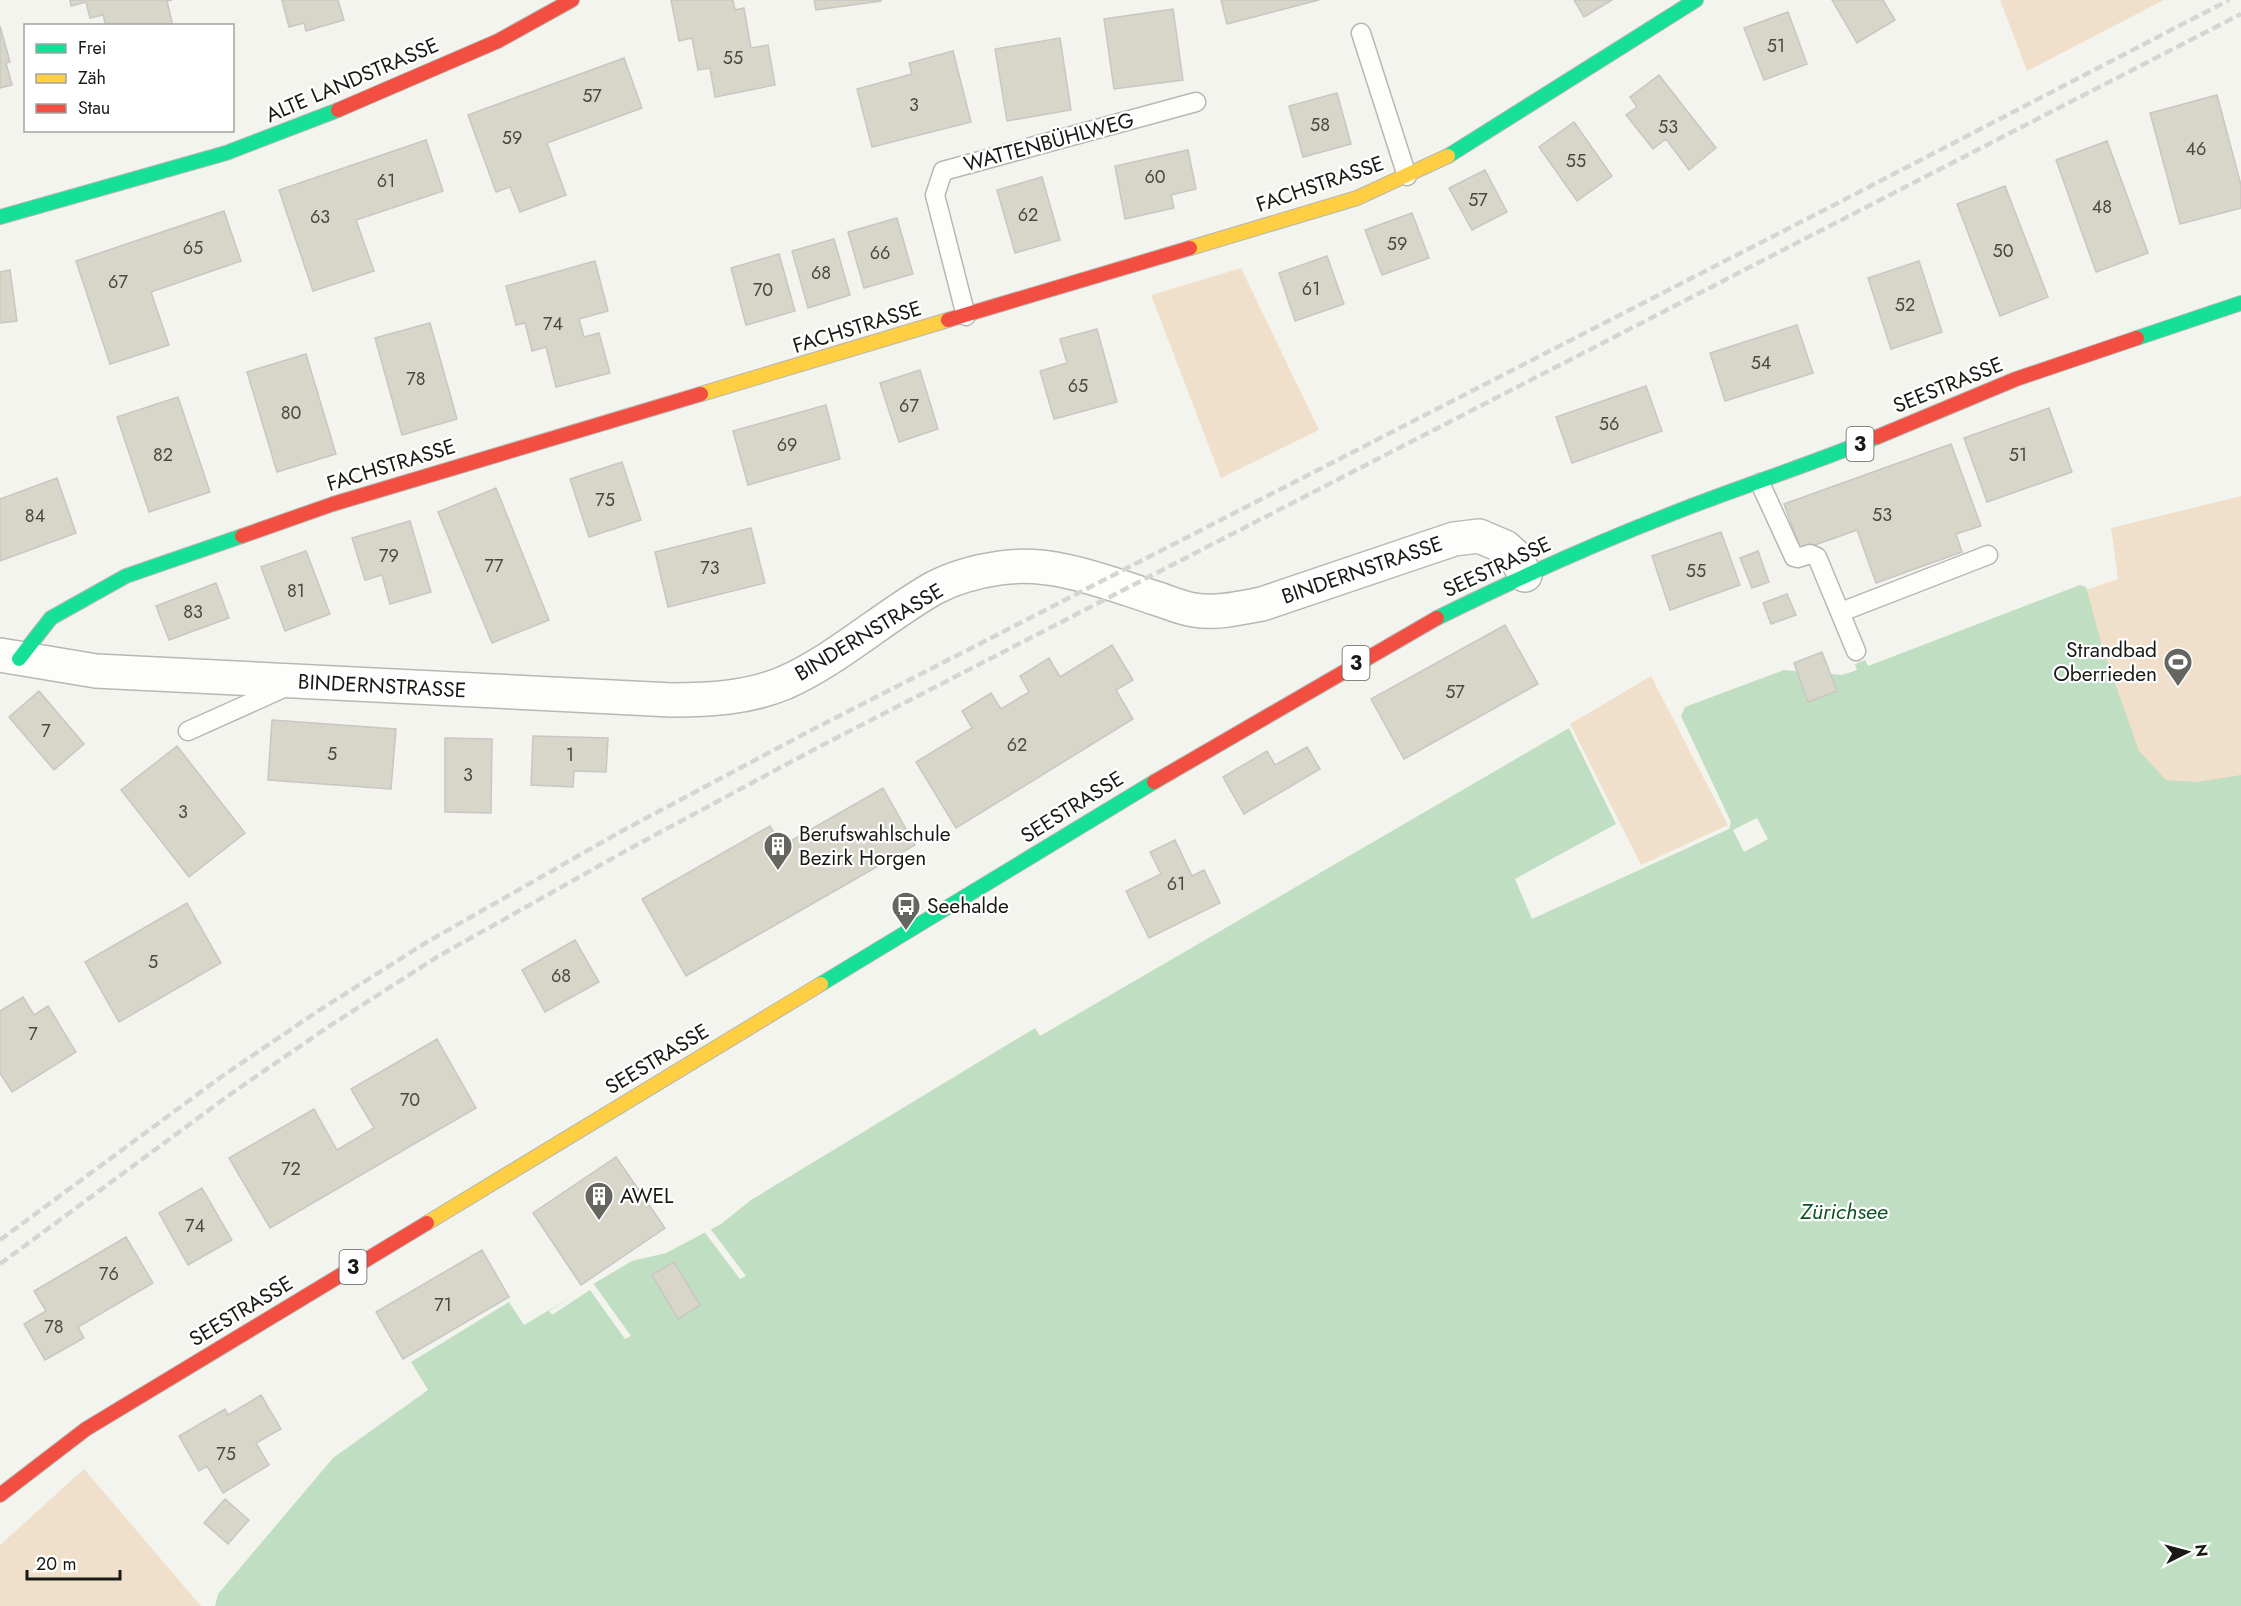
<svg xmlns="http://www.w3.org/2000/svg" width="2241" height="1606" font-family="Jost,sans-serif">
	<rect width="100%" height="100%" fill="#f4f4ee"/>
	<!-- green -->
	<path fill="#f0e0cb" d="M2000 0H2164L2027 71Z
		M1241 268 1319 430 1221 478 1151 295Z
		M2241 496V783L2154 795 2080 592 2118 579 2111 528Z
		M1651 676 1728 825 1641 865 1570 724Z
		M84 1469 201 1606H0V1545Z"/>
	<!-- water -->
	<path fill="#bfdec2" d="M2080 585 2086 587 2102 646 2139 751 2166 780 2197 782 2241 775V1606H215L218 1594 333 1458 428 1390 411 1362 509 1302 524 1325 632 1261 666 1253 721 1224 751 1200 1035 1028 1040 1036 1569 728 1616 824 1515 879 1532 919 1729 829 1731 822 1681 716 1685 707 1784 670 1842 675 1857 670 1855 664 1865 660 1868 666Z"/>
	<!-- pier -->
	<path fill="#f4f4ee" d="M1757 818 1768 839 1744 852 1733 830Z
		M709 1227 746 1276 740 1279 703 1230Z
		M593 1283 631 1336 625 1339 590 1290 552 1315 549 1311Z"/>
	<!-- building -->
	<path fill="#d8d5c9" stroke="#c8c7c3" stroke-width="1.5" d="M70 0H172L167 1 173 26H106L103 15 90 18 86 2 71 6Z
		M282 0H338L344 20 306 31 304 23 289 27Z
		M671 0H733L735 10 744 8 751 48 768 45 775 85 715 97 710 68 698 70 692 38 679 41Z
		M814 0H881V1L816 10Z
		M1221 0H1319L1227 24Z
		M1574 0H1612L1584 17Z
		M1832 0H1883L1895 20 1857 43Z
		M1173 9 1183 80 1114 89 1104 19Z
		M1788 12 1807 64 1764 80 1744 28Z
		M0 26 10 62 6 63 12 85 0 88Z
		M1060 38 1071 110 1007 121 995 49Z
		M953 51 971 122 872 147 857 89 912 74 909 63Z
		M624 58 642 108 547 143 566 195 520 212 510 187 496 192 468 115Z
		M1659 75 1716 148 1689 170 1666 139 1653 149 1626 115 1637 107 1630 97Z
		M1337 93 1351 144 1303 157 1289 106Z
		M2217 95 2241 185V208L2180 224 2150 113Z
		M1574 122 1612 176 1577 201 1539 147Z
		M426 140 443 191 356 220 374 271 313 291 279 190Z
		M2107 141 2148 253 2096 272 2056 160Z
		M1188 150 1196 189 1171 195 1174 208 1125 219 1115 166Z
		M1485 170 1507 212 1472 230 1449 188Z
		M1042 177 1060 240 1015 253 997 190Z
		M2005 186 2048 297 2000 316 1957 204Z
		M224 211 241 261 151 292 169 345 110 364 76 261Z
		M1412 213 1429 258 1382 275 1365 230Z
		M897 218 913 274 864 288 848 232Z
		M834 239 850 295 808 308 792 251Z
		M779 254 795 311 746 325 731 268Z
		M1327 256 1344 304 1295 321 1279 273Z
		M595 261 608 311 579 319 584 337 599 333 610 373 556 387 546 347 532 351 525 323 516 325 506 286Z
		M1919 261 1942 332 1891 349 1868 278Z
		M10 270 17 321 0 323V272Z
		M430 323 457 419 402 435 375 338Z
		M1797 325 1813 373 1725 401 1710 353Z
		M1097 329 1117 402 1054 419 1040 371 1067 363 1060 339Z
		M306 354 336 454 277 472 247 372Z
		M920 370 938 429 899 442 880 383Z
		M1646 386 1662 431 1572 463 1556 417Z
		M178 397 210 492 149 512 117 417Z
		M826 405 840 459 748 485 733 431Z
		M2049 408 2072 472 1987 502 1964 438Z
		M1951 444 1981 526 1956 534 1962 552 1876 583 1857 530 1801 550 1784 504Z
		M622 462 641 520 589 537 570 479Z
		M57 478 76 533 0 561V499Z
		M496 488 549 620 492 643 438 512Z
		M410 521 431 592 390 604 382 575 365 580 352 538Z
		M751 528 765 583 668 607 655 552Z
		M1721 532 1740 585 1670 610 1652 556Z
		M306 551 330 614 285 631 261 567Z
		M1758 551 1769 582 1752 588 1740 558Z
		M216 583 229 618 169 640 156 606Z
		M1787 594 1796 615 1771 624 1763 603Z
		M1505 625 1538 684 1404 759 1371 699Z
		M1112 645 1133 680 1116 690 1133 719 956 828 916 762 972 728 962 711 991 693 1001 709 1029 692 1020 676 1049 658 1060 677Z
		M1822 652 1837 691 1808 702 1794 663Z
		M39 691 84 744 54 770 9 717Z
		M272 720 396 729 391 789 268 780Z
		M533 736 608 738 606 772 574 771 573 787 531 785Z
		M445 738 492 739 491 813 445 812Z
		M177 746 245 833 189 877 121 790Z
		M1307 747 1320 769 1244 814 1223 777 1267 751 1275 765Z
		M883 788 915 845 686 976 642 899 770 826 782 846Z
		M1175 840 1192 876 1204 870 1220 903 1149 938 1126 891 1161 874 1150 852Z
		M187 903 221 963 119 1022 85 962Z
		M575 940 599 982 545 1012 522 970Z
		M23 997 34 1015 48 1006 76 1052 12 1092 0 1073V1011Z
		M437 1039 476 1108 270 1228 229 1158 314 1109 337 1150 374 1128 351 1089Z
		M616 1157 665 1228 581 1285 533 1213Z
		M202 1188 232 1240 188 1265 159 1213Z
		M126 1237 153 1283 78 1327 84 1338 45 1360 24 1324 46 1311 34 1291Z
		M482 1250 509 1297 403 1359 376 1312Z
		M674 1262 700 1305 678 1319 652 1275Z
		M261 1395 281 1429 256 1443 269 1465 223 1493 207 1466 199 1471 179 1436 225 1409 228 1415Z
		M225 1499 249 1520 228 1544 204 1523Z"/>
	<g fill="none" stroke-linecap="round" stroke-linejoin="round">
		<!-- lane casing -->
		<g stroke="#b7b7b3" stroke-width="21">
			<path id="lane" d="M1361 33 1407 176
				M966 316 935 195 943 171 1196 102
				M1760 483 1794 557 1798 558 1810 554 1817 557 1856 651
				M1841 612 1988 555
				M188 731 288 686"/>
		</g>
		<!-- street casing -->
		<g stroke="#b7b7b3" stroke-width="36">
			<path id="street" d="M0 655 96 671 672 700C709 700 748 698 784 683 838 659 883 617 934 588 953 578 979 571 1000 568 1053 560 1105 582 1155 598 1168 602 1181 608 1194 610 1216 614 1241 608 1262 604L1454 539 1479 536 1505 547 1515 556 1525 575"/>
		</g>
		<!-- fast casing -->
		<g stroke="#b7b7b3" stroke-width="16">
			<path id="fast" d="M1448 156 1696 0
				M0 217 226 153 338 110
				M2137 338 2241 303
				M1437 618C1514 580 1591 545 1671 514 1739 487 1809 465 1877 437
				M19 659 51 618 126 576 242 536
				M821 984 1154 782"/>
		</g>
		<!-- slow casing -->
		<g stroke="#b7b7b3" stroke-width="16">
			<path id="slow" d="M1190 248 1357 198 1448 156
				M701 394 948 320
				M427 1223 821 984"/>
		</g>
		<!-- jam casing -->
		<g stroke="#b7b7b3" stroke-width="16">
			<path id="jam" d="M338 110 498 41 572 0
				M948 320 1190 248
				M1877 437 2016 379 2137 338
				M242 536 333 504 701 394
				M1154 782 1437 618
				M0 1495 86 1429 427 1223"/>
		</g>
		<!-- lane -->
		<use href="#lane" stroke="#fdfdfc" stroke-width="18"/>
		<!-- street -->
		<use href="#street" stroke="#fdfdfc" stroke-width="33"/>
		<!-- fast -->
		<use href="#fast" stroke="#16e098" stroke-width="14"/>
		<!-- slow -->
		<use href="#slow" stroke="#ffcf43" stroke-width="14"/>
		<!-- jam -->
		<use href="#jam" stroke="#f24e42" stroke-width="14"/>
		<!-- rail -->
		<path stroke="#d5d5d3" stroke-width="4.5" stroke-dasharray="9 4.5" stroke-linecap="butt" d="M0 1240 221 1077 318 1011 427 942 620 832 804 734 1834 205 2229 0
			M0 1264 232 1093 328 1027 437 957 629 849 813 750 2241 14"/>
	</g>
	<!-- icons -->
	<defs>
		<g id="stadium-pin" transform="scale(1.5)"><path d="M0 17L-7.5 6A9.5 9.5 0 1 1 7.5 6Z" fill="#666661" stroke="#fff"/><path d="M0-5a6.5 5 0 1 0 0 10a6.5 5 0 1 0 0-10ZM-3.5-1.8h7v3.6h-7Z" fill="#fff"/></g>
		<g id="building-pin" transform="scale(1.5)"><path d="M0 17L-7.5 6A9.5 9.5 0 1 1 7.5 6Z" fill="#666661" stroke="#fff"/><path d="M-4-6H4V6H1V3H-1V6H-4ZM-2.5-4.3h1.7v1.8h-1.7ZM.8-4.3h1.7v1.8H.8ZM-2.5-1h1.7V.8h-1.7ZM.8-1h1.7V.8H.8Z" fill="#fff"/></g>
		<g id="bus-pin" transform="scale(1.5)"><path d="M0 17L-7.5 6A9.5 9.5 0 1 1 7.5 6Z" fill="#666661" stroke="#fff"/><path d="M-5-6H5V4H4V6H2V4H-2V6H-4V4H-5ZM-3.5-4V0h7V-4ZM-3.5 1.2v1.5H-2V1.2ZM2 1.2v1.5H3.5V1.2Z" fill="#fff"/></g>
	</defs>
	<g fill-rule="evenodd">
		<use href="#stadium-pin" x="2178" y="662"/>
		<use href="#building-pin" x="778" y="846"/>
		<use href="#bus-pin" x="906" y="906"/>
		<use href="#building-pin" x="599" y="1196"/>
	</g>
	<g text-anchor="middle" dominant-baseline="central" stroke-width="4.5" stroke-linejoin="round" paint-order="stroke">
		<!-- number labels -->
		<g font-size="18" fill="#494842">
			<text x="1776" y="46">51</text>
			<text x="733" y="58">55</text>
			<text x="592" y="96">57</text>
			<text x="914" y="105">3</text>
			<text x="1320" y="125">58</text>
			<text x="1668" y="127">53</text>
			<text x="512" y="138">59</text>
			<text x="2196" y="149">46</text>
			<text x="1576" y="161">55</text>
			<text x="1155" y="177">60</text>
			<text x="386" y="181">61</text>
			<text x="1478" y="200">57</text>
			<text x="2102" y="207">48</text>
			<text x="1028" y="215">62</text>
			<text x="320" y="217">63</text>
			<text x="1397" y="244">59</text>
			<text x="193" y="248">65</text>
			<text x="2003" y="251">50</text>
			<text x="880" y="253">66</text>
			<text x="821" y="273">68</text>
			<text x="118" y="282">67</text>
			<text x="1311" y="289">61</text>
			<text x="763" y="290">70</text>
			<text x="1905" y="305">52</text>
			<text x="553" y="324">74</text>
			<text x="1761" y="363">54</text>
			<text x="416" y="379">78</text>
			<text x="1078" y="386">65</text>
			<text x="909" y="406">67</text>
			<text x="291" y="413">80</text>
			<text x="1609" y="424">56</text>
			<text x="787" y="445">69</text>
			<text x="163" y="455">82</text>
			<text x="2018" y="455">51</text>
			<text x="605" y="500">75</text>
			<text x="1882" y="515">53</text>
			<text x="35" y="516">84</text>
			<text x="389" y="556">79</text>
			<text x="494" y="566">77</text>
			<text x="710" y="568">73</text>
			<text x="1696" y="571">55</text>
			<text x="296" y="591">81</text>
			<text x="193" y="612">83</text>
			<text x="1455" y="692">57</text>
			<text x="46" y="731">7</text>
			<text x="1017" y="745">62</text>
			<text x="332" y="754">5</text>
			<text x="570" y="755">1</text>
			<text x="468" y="775">3</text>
			<text x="183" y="812">3</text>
			<text x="1176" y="884">61</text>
			<text x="153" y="962">5</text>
			<text x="561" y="976">68</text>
			<text x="33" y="1034">7</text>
			<text x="410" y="1100">70</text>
			<text x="291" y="1169">72</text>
			<text x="195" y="1226">74</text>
			<text x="109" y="1274">76</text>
			<text x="443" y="1305">71</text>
			<text x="54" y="1327">78</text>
			<text x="226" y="1454">75</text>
		</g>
		<!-- shield labels -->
		<g fill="#fff" stroke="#5e5e5b" stroke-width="1.5">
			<rect x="1846.5" y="427" width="27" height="34" rx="4.5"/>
			<rect x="1342.5" y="646" width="27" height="34" rx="4.5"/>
			<rect x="339.5" y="1250" width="27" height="34" rx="4.5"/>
		</g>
		<g font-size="20" font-weight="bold" fill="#191915">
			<text x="1860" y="444">3</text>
			<text x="1356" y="663">3</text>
			<text x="353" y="1267">3</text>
		</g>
		<!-- street labels -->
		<g font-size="21" fill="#191915" stroke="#fff">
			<text transform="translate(352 80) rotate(-23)">ALTE LANDSTRASSE</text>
			<text transform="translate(1049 142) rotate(-15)">WATTENBÜHLWEG</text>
			<text transform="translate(1320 184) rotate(-19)">FACHSTRASSE</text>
			<text transform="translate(857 327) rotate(-17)">FACHSTRASSE</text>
			<text transform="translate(1948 385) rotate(-22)">SEESTRASSE</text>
			<text transform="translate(391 465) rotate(-17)">FACHSTRASSE</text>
			<text transform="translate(1497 567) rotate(-25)">SEESTRASSE</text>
			<text transform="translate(1362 570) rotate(-19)">BINDERNSTRASSE</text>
			<text transform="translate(869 632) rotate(-31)">BINDERNSTRASSE</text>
			<text transform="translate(382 686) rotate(3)">BINDERNSTRASSE</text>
			<text transform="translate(1072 807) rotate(-32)">SEESTRASSE</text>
			<text transform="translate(657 1059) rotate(-31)">SEESTRASSE</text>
			<text transform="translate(241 1311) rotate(-31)">SEESTRASSE</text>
		</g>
		<!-- poi labels -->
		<g font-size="21" fill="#191915" stroke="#fff" text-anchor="start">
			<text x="2157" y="650" text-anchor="end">Strandbad<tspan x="2157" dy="24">Oberrieden</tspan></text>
			<text x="799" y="834">Berufswahlschule<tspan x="799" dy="24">Bezirk Horgen</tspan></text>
			<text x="927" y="906">Seehalde</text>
			<text x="620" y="1196">AWEL</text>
		</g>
		<!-- water labels -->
		<g font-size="22" font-style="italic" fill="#0d5326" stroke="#fff">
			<text x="1844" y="1211">Zürichsee</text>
		</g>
	</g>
	<!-- legend -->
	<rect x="24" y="24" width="210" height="108" fill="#ffffff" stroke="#a3a3a1" stroke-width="1.5"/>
	<rect x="36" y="44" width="30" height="9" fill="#16e098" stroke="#a3a3a1" stroke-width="1.5"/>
	<text x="78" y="54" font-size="18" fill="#191915">Frei</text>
	<rect x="36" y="74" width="30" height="9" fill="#ffcf43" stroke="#a3a3a1" stroke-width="1.5"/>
	<text x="78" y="84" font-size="18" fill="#191915">Zäh</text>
	<rect x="36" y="104" width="30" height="9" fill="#f24e42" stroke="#a3a3a1" stroke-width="1.5"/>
	<text x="78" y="114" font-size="18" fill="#191915">Stau</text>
	<!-- north arrow -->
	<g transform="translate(2187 1552) rotate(84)" stroke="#ffffff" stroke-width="4.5" paint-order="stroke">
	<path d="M0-4.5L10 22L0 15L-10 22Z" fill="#191915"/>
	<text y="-9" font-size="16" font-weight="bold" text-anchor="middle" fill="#191915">N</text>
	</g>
	<!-- scale -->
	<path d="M27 1570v9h93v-9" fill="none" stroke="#191915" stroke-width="3"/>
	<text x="36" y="1570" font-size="18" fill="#191915" stroke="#ffffff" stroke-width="4.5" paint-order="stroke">20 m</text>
</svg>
